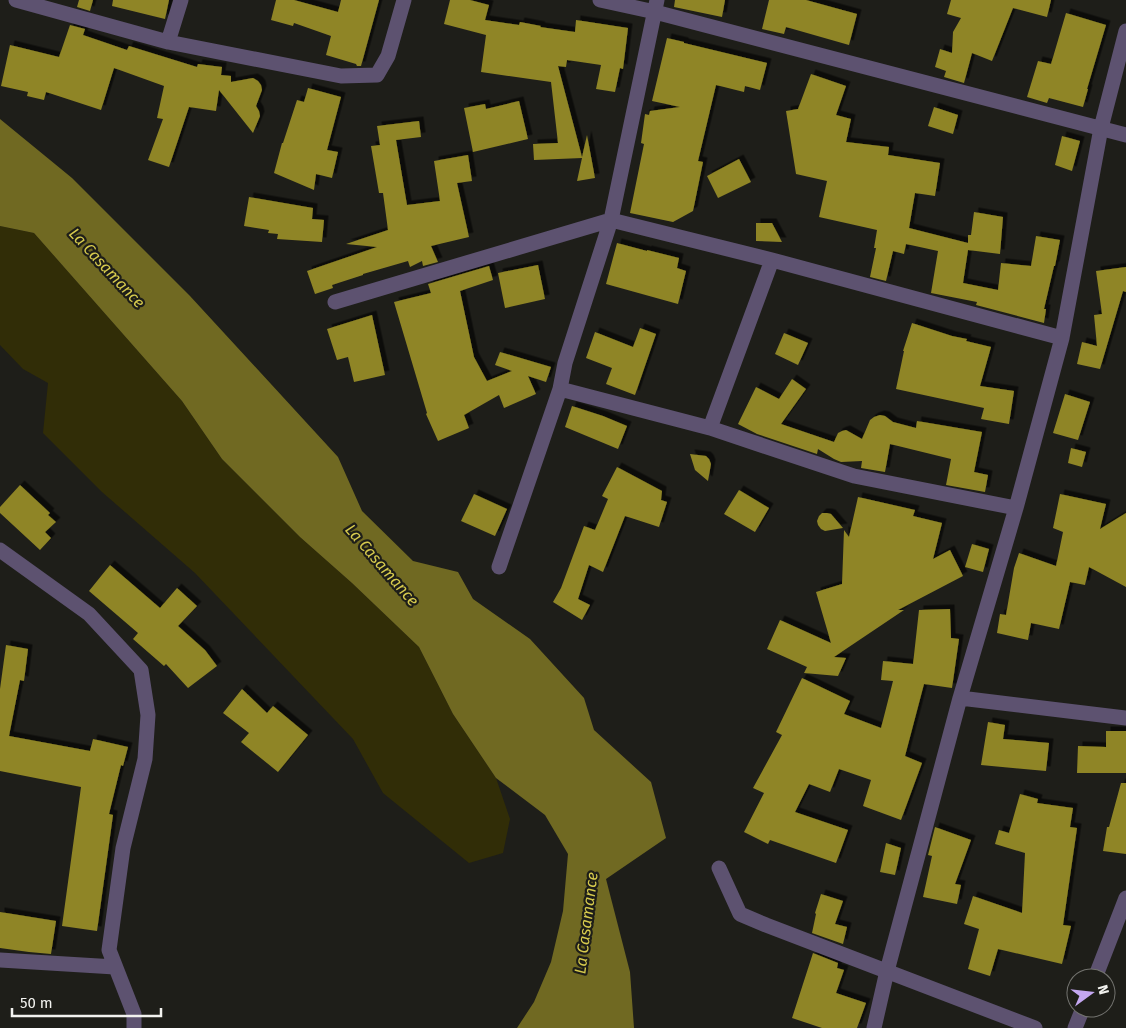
<svg xmlns="http://www.w3.org/2000/svg" width="1126" height="1028" font-family="'Fira Sans',sans-serif">
	<defs>
		<filter id="shadow"><feDropShadow dx="4.5" dy="-4.5" stdDeviation="0" flood-color="#0009"/></filter>
	</defs>
	<rect width="100%" height="100%" fill="#1e1e19"/>
	<!-- green -->
	<path fill="#312d07" d="M0 226 34 233 182 401 222 459 300 537 352 583 419 647 453 714 496 778 510 819 503 853 469 863 383 793 353 739 195 573 102 492 43 433 48 383 23 369 0 345Z"/>
	<!-- water -->
	<path fill="#706922" d="M0 119 72 178 190 296 338 457 362 511 413 561 458 572 473 599 530 639 584 698 594 730 651 782 666 838 606 879 630 972 634 1028H517L534 1002 551 962 563 911 568 854 545 815 496 778 453 714 419 647 352 583 300 537 222 459 182 401 34 233 0 226Z"/>
	<!-- building -->
	<path fill="#8f8526" filter="url(#shadow)" d="M79 0H93L90 11 77 7Z
		M113 0H169L165 19 112 6Z
		M276 0H294L338 12 341 0H379L361 66H357L356 64 326 55 331 36 294 23 293 26 271 20Z
		M450 0H470L489 5 485 20 519 25 520 22 541 26 540 27 575 32 576 20 628 28 623 69 620 68 615 92 596 89 601 65 567 60 566 67 558 66 582 157 587 135 595 178 577 181 582 158 534 160 533 144 558 143 551 82 481 72 486 35 444 24Z
		M675 0H725L722 17 674 7Z
		M769 0H806L857 14 849 45 786 27 784 34 762 29Z
		M951 0H1051L1047 17 1013 8 992 61 972 53 964 83 944 77 946 71 935 67 940 49 952 53 953 32 961 18 947 14Z
		M1066 13 1106 25 1087 89H1088L1083 107 1049 98 1047 103 1027 97 1038 61 1051 64Z
		M70 25 85 29 83 35 127 50 129 46 197 67 198 64 222 67 221 75 231 76V82L253 78 258 81 261 85 262 90 256 106 259 111 260 116 253 133 219 90 216 111 189 107 169 167 148 160 163 119 157 118 164 86 114 68 101 110 46 92 44 100 27 96 28 92 1 86 10 45 59 57Z
		M667 38 684 42V43L767 63 760 90 745 86 744 92 716 85 698 161 703 162 693 211 673 222 630 213 644 144 641 143 645 114 649 115 650 111 680 107 652 101Z
		M811 74 846 86 836 115 851 119 846 142 889 147 888 155 940 163 935 196 915 193 909 228 968 243V235H971L974 212 1003 217 1000 254 968 250 963 283 998 290 1001 263 1031 266 1036 236 1060 240 1055 266H1054L1044 309H1046L1044 323 976 305 977 302 931 293 938 251 906 244 904 254 893 251 886 281 870 277 876 248H874L877 230 819 217 827 181 796 174 786 111 798 109Z
		M308 88 341 97 327 150 338 152 332 178 316 174 314 190 274 173 282 143H283L297 100 304 102Z
		M519 101 528 139 473 152 464 108 485 104 486 109Z
		M934 107 958 115 953 134 928 126Z
		M419 121 421 137 396 140 407 205 440 201 434 161 468 155 472 181 457 183 469 237 431 246 438 262 423 266 422 261 410 267 408 261 363 274V275L332 285 333 288 315 294 307 271 377 247 346 244 388 230 383 193H379L371 146 380 145 377 126Z
		M1062 136 1080 141 1072 171 1055 165Z
		M739 159 751 182 718 198 707 176Z
		M249 197 313 208 312 219 324 220 322 242 277 239 278 234 268 233 269 230 244 226Z
		M756 223H772L782 242 756 241Z
		M617 243 647 251V250L679 258 677 268 686 271 678 304 606 284Z
		M538 265 545 299 505 308 498 273Z
		M489 266 493 280 460 291 474 357 487 381 512 371 495 365 500 352 551 367 546 382 528 376 536 394 504 408 499 395 464 415 469 428 438 441 426 414 427 413 394 302 431 293 428 284Z
		M1126 267V292L1123 291 1100 369 1077 364 1082 342 1097 346 1094 315 1102 314 1096 271Z
		M372 315 385 375 354 382 348 357 337 360 327 329Z
		M912 323 952 336 967 339 966 341 991 347 980 386 1014 391 1009 424 981 419 984 408 896 389 904 351H903Z
		M640 328 656 334 635 395 606 384 612 368 586 358 595 332 633 347Z
		M784 333 808 343 798 365 775 354Z
		M792 379 806 389 781 424 834 442 838 433 842 431 846 430 862 439 870 420 874 417 880 415 885 416 893 422 916 428 917 421 982 432 974 472 988 475 985 492 946 485 951 459 890 444 885 472 861 468 862 461 841 462 834 459 818 449 817 454 757 434 738 424 756 387 779 399Z
		M1065 394 1090 402 1078 440 1053 433Z
		M572 406 603 416 627 426 618 449 565 427Z
		M1071 448 1086 452 1082 467 1068 463Z
		M690 454 706 456 709 459 711 464 708 481 695 470Z
		M617 467 662 491 661 500 667 502 659 527 625 516 603 572 589 565 578 599 590 605 582 620 553 602 561 588 584 526 595 530 608 499 602 496Z
		M20 485 50 513 48 515 56 522 45 532 51 538 40 550 0 513V507Z
		M739 490 769 508 755 532 724 514Z
		M474 494 507 509 495 536 461 521Z
		M1060 494 1106 504 1100 529 1126 513V587L1089 567 1085 585 1070 582 1059 629 1031 623 1028 640 997 633 1000 614 1006 615 1014 568 1019 553 1056 566 1063 532 1053 528Z
		M858 497 915 510 913 516 942 523 933 559 950 550 963 576 898 610H904L834 657 846 658 838 676 804 673 807 667 767 649 780 620 831 643 816 592 842 584 844 530 849 537Z
		M822 513H827L831 514 843 528 825 531 821 529 818 525 817 521 819 516Z
		M972 544 989 549 983 572 965 567Z
		M110 565 160 608 177 588 197 606 178 626 205 650 217 666 188 688 166 664 164 666 133 639 138 633 89 591Z
		M950 609 951 638 959 639 952 688 924 684 905 756 922 763 901 820 863 806 871 780 839 769 830 792 809 784 795 812 848 830 836 863 770 840 768 844 744 832 764 793 753 788 782 735 776 732 802 678 850 701 844 714 881 728 893 681 881 680 883 661 913 664 919 610Z
		M6 645 28 649 24 681 20 680 9 736 90 751 93 739 128 747 123 766 121 765 109 814 113 815 97 931 62 926 81 787 0 771V689Z
		M242 689 267 713 273 706 308 735 278 772 241 742 249 733 223 713Z
		M988 722 1005 725 1003 739 1049 743 1046 771 981 765Z
		M1106 731H1126V773H1077L1078 746 1106 747Z
		M1121 783H1126V854L1103 851 1107 827H1109Z
		M1020 794 1038 799 1037 803 1073 808 1070 827 1077 828 1063 925 1071 926 1062 964 998 949 990 976 968 969 979 929 964 924 973 896 1022 913 1025 853 995 844 999 830 1009 833Z
		M935 827 971 840 955 884 961 885 957 904 923 897 932 856 928 855Z
		M886 843 901 848 895 875 880 872Z
		M821 894 843 901 835 924 847 927 843 944 812 933 816 914 815 913Z
		M0 912 56 921 51 954 29 952 0 948Z
		M813 953 838 963 837 968 844 970 836 993 866 1003 857 1028H822L792 1018Z"/>
	<g fill="none" stroke-linecap="round" stroke-linejoin="round">
		<!-- minor -->
		<path stroke="#5d5270" stroke-width="15" d="M16 0 168 42 341 76 377 75 388 56 404 0
			M600 0 655 12 1126 135
			M657 0 611 220 565 363 560 389 710 428 854 476 1016 508
			M168 42 181 0
			M335 302 611 220 772 260 1062 338
			M710 428 772 260
			M0 550 89 614 141 670 148 715 145 759 123 848 109 950 134 1014V1028
			M499 567 560 389
			M960 698 1126 718
			M719 868 740 914 766 925 1035 1028
			M0 960 115 967
			M1095 978 1126 898
			M874 1028 887 971 960 698 1016 508 1062 338 1101 128 1126 31
			M1075 1028 1083 1008"/>
	</g>
	<g text-anchor="middle" dominant-baseline="central" stroke-width="4.5" stroke-linejoin="round" paint-order="stroke">
		<!-- water labels -->
		<g font-size="16" font-style="italic" fill="#d6ca4d" stroke="#1e1e19">
			<text transform="translate(107 268) rotate(47)">La Casamance</text>
			<text transform="translate(382 565) rotate(49)">La Casamance</text>
			<text transform="translate(586 923) rotate(-83)">La Casamance</text>
		</g>
	</g>
	<!-- north arrow -->
	<g transform="translate(1091 993) rotate(75)"><circle r="24" fill="#1e1e19" stroke="#73736f"/>
	<path d="M0-4L9 19L0 12L-9 19Z" fill="#c4a7f1"/>
	<text y="-8" font-size="14" font-weight="bold" text-anchor="middle" fill="#f2f2ef">N</text>
	</g>
	<!-- scale -->
	<path d="M12 1008v8h149v-8" fill="none" stroke="#f2f2ef" stroke-width="2.5"/>
	<text x="20" y="1008" font-size="15" fill="#f2f2ef" stroke="#1e1e19" stroke-width="4" paint-order="stroke">50 m</text>
</svg>
